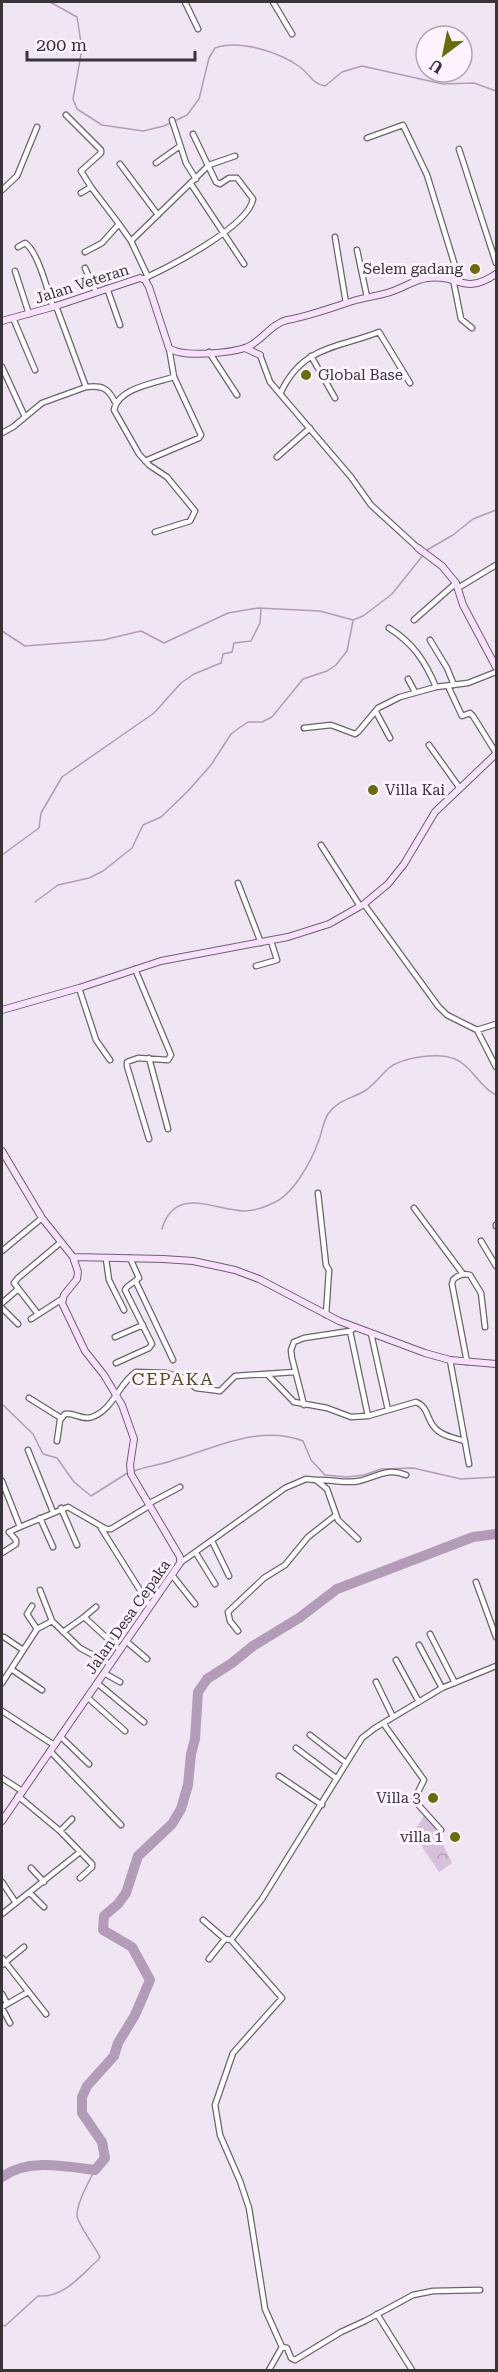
<svg xmlns="http://www.w3.org/2000/svg" width="498" height="2372" font-family="'Roboto Serif',serif">
	<defs>
		<pattern id="forest-crowns" width="20" height="18" patternUnits="userSpaceOnUse" patternTransform="scale(1.5)"><rect width="20" height="18" fill="#d6c0dc"/><path d="M2 6a3 3 0 1 1 6 0M12 15a3 3 0 1 1 6 0" fill="none" stroke="#af9db3"/></pattern>
	</defs>
	<rect width="100%" height="100%" fill="#f0e5f3"/>
	<!-- forest -->
	<path fill="url(#forest-crowns)" d="M424 1816 430 1818 452 1863 439 1872 413 1833Z"/>
	<g fill="none" stroke-linecap="round" stroke-linejoin="round">
		<!-- stream -->
		<path stroke="#b29cb8" stroke-width="1.5" d="M50 2 77 17 82 49 73 99 77 109 102 125 143 131 164 126 187 115 199 99 209 58 215 48C239 39 279 52 300 67 311 75 311 83 325 86L342 72 362 66 443 84 474 83 496 91
			M427 550 453 535 473 519 496 510
			M2 631 25 646 103 640 141 631 164 643 228 613 258 608 320 611 353 620 363 616 392 594 424 554
			M2 855 39 828 41 813 62 777 154 713 181 683 194 674 221 663 223 654 232 652 234 643 251 641 260 623 261 609
			M35 902 58 885 89 878 103 871 132 848 143 825 161 817 187 792 211 765 231 734 239 728 248 722H262L272 717 303 679 327 671 336 665 347 651 353 621
			M162 1229C175 1185 214 1210 244 1211 253 1211 263 1208 271 1204 293 1196 311 1162 319 1140 322 1132 323 1122 328 1114 337 1100 352 1099 366 1090 375 1084 381 1075 389 1068 403 1057 439 1052 455 1059 472 1066 480 1088 496 1095
			M2 1383V1387
			M2 1404 33 1434 43 1454 57 1458 74 1482 91 1496 129 1472
			M134 1471C147 1466 161 1465 174 1460 215 1448 261 1424 303 1441L311 1460 325 1475 347 1477 364 1475 381 1469 413 1468 461 1479 496 1477
			M2 2325 5 2326 38 2296C64 2298 80 2276 98 2260L100 2257C95 2246 77 2224 77 2215 77 2202 89 2181 95 2170"/>
		<!-- river -->
		<path stroke="#b29cb8" stroke-width="10" d="M2 2177C27 2158 65 2166 95 2170L105 2158 102 2142 82 2113V2097L87 2086 114 2056 118 2043 135 2015 150 1980 132 1947 103 1930 104 1916 118 1904 126 1893 138 1856 172 1824 181 1809 188 1785 191 1754 195 1739 198 1692 207 1679 232 1663 253 1646 299 1618 337 1589 473 1537 496 1534"/>
		<!-- street casing -->
		<g stroke="#6c626e" stroke-width="7">
			<path id="street" d="M185 2 198 29
				M273 2 292 34
				M66 115 101 150V153L81 171 91 187
				M172 120 186 163 196 179
				M367 138 403 125 427 175 460 282
				M459 149 496 263
				M156 163 180 146
				M120 164 158 215
				M191 184 244 264
				M2 190 17 176 37 127
				M81 193 91 187 119 224
				M335 237 346 303
				M18 247 25 243C38 251 48 292 53 307
				M357 250 367 297
				M85 252 102 243 119 224 131 241
				M85 268 96 292
				M15 271 29 314
				M148 277 131 241 209 165 235 156
				M143 279C169 267 248 227 253 199L237 178H229L220 184 216 182 193 134
				M453 279 461 319 472 328
				M107 288 120 325
				M13 318 35 370
				M209 352 237 395
				M260 355 270 382 351 477 371 505 418 548
				M311 356 335 398
				M2 367 25 417
				M86 387C102 385 108 388 115 402
				M280 394C302 346 335 349 379 332L410 383
				M2 433 13 427 42 403 86 387 56 306
				M277 457 310 428
				M145 461 199 438 201 435 174 377 169 348
				M155 532 190 521 195 511 167 477 149 465 139 454 114 410C118 388 155 383 174 377
				M458 588 496 565
				M414 620 456 583
				M389 628C413 643 425 661 436 687
				M430 640 447 668 454 685
				M408 679 415 692
				M448 686 462 716 470 713 473 716 496 753
				M376 712 390 738
				M304 728 331 725 355 734 358 732 378 708 400 697 436 687 468 683 496 672
				M429 745 459 787
				M321 845 360 906
				M238 883 261 943
				M364 904 438 1006 447 1015 477 1030 496 1024
				M256 966 277 960 271 941
				M135 969 171 1055 168 1060 138 1058 127 1062V1066L149 1139
				M79 988 96 1040 110 1060
				M477 1030 496 1067
				M149 1058 168 1129
				M318 1193 326 1265 329 1270 326 1315
				M414 1208 463 1274
				M496 1225V1226
				M481 1241 496 1266
				M2 1251 42 1218
				M106 1259 109 1280 124 1310
				M136 1282 173 1360
				M2 1303 17 1290
				M2 1308 18 1324
				M38 1314 14 1283 18 1278 60 1243
				M31 1319 62 1299
				M350 1331 368 1416
				M371 1333 388 1410
				M115 1337 143 1325
				M450 1360 469 1464
				M467 1362 452 1284 453 1280C457 1276 463 1273 470 1275L481 1293 485 1327
				M116 1363 149 1348 152 1344 125 1290 127 1287 139 1278 130 1258
				M267 1374 294 1402 327 1408 351 1417 368 1416 416 1402C429 1407 426 1419 435 1428 442 1436 455 1438 465 1441
				M29 1398 61 1418
				M304 1405 292 1358 291 1350 294 1342 304 1338 350 1331 356 1327
				M57 1441 60 1420 65 1414C74 1412 83 1421 92 1417 113 1410 119 1383 136 1372L166 1373 184 1378 196 1388 220 1391 235 1376 295 1372
				M28 1450 53 1512
				M316 1480C330 1479 346 1484 359 1481 377 1477 387 1467 406 1475
				M2 1481 20 1527 68 1507 106 1529H111L149 1506
				M148 1504 180 1487
				M61 1508 77 1545
				M40 1518 53 1547
				M101 1528 150 1606
				M212 1541 229 1576
				M2 1553 16 1544V1540L9 1532 20 1527
				M196 1553 215 1584
				M180 1563 285 1488 306 1479 316 1480 327 1489 338 1520 358 1539
				M172 1575 195 1604
				M476 1582 496 1637
				M40 1590 52 1621 80 1648 110 1664
				M32 1606 27 1614 37 1629
				M84 1617 96 1607
				M238 1631 230 1621 228 1612 264 1578 285 1565 308 1537 336 1515
				M63 1632 84 1617 120 1650
				M430 1634 455 1683
				M4 1637 23 1650
				M126 1641 147 1659
				M419 1645 442 1688
				M396 1660 419 1702
				M11 1669 42 1690
				M104 1673 120 1682
				M376 1682 393 1717
				M2 1683 37 1629 52 1621
				M97 1683 144 1722
				M87 1697 125 1731
				M2 1711 54 1745
				M383 1723 424 1780 414 1800 441 1830
				M310 1735 346 1763
				M60 1736 89 1764
				M296 1748 336 1778
				M50 1751 121 1825
				M279 1776 322 1805
				M2 1778 22 1791
				M18 1796 60 1831 92 1864V1867L80 1878
				M60 1831 72 1819
				M31 1868 44 1882
				M2 1882 16 1903
				M30 1893 44 1907
				M2 1914 80 1852
				M203 1920 225 1939
				M231 1940 282 1998 233 2053 215 2105 220 2135 240 2181 249 2208 265 2309 282 2347 269 2370
				M2 1958 46 2014
				M209 1959 225 1939 231 1940 262 1899 362 1738 375 1728 442 1688 496 1666
				M2 1965 24 1947
				M2 1994 7 2003
				M2 2007 28 1992
				M2 2008 10 2023
				M377 2314 412 2370
				M282 2347 287 2348 291 2358 295 2360 341 2332 365 2321 413 2295 433 2291 480 2290"/>
		</g>
		<!-- secondary casing -->
		<g stroke="#6c626e" stroke-width="8">
			<path id="secondary" d="M2 321 56 306 140 278 145 280 149 287 169 348C182 358 229 353 245 348 261 343 270 324 287 320 310 316 330 308 353 301 366 297 380 296 393 291 405 287 414 280 427 278 460 274 463 296 496 274
				M245 348 260 355
				M418 548 442 566 456 583 463 605 496 667
				M2 1010 79 988 161 961 288 937 329 924 364 904 388 884 404 864 435 812 496 754
				M2 1151 42 1218 73 1257 163 1259 193 1261 235 1270 259 1279 339 1321 425 1353 450 1360 496 1364
				M2 1821 180 1563V1557L131 1474 130 1465 134 1439 122 1405 104 1375 85 1351 62 1303 64 1295 77 1279 78 1272 73 1257"/>
		</g>
		<!-- street -->
		<use href="#street" stroke="#fff" stroke-width="4.5"/>
		<!-- secondary -->
		<use href="#secondary" stroke="#f8e1fd" stroke-width="6"/>
	</g>
	<!-- markers -->
	<g fill="#6b6b08" stroke="#fcf3fe" stroke-width="2">
		<circle cx="475" cy="269" r="6"/>
		<circle cx="306" cy="375" r="6"/>
		<circle cx="373" cy="790" r="6"/>
		<circle cx="433" cy="1798" r="6"/>
		<circle cx="455" cy="1837" r="6"/>
	</g>
	<g text-anchor="middle" dominant-baseline="central" stroke-width="6" stroke-linejoin="round" paint-order="stroke">
		<!-- poi labels -->
		<g font-size="15" fill="#39343a" stroke="#fcf3fe" text-anchor="end">
			<text x="463" y="269">Selem gadang</text>
			<text x="318" y="375" text-anchor="start">Global Base</text>
			<text x="385" y="790" text-anchor="start">Villa Kai</text>
			<text x="421" y="1798">Villa 3</text>
			<text x="443" y="1837">villa 1</text>
		</g>
		<!-- street labels -->
		<g font-size="15" fill="#39343a" stroke="#fcf3fe">
			<text transform="translate(82 284) rotate(-18)">Jalan Veteran</text>
			<text transform="translate(128 1617) rotate(-55)">Jalan Desa Cepaka</text>
		</g>
		<!-- quarter labels -->
		<g font-size="18" letter-spacing="1.5" fill="#515114" stroke="#fcf3fe">
			<text x="173" y="1378">CEPAKA</text>
		</g>
	</g>
	<!-- border -->
	<rect width="498" height="2372" fill="none" stroke="#39343a" stroke-width="6"/>
	<!-- north arrow -->
	<g transform="translate(444 54) rotate(212)"><circle r="28" fill="#fcf3fe" stroke="#aea7b0" stroke-width="1.5"/>
	<path d="M0-4.5L10 22L0 15L-10 22Z" fill="#6b6b08"/>
	<text y="-9" font-size="16" font-weight="bold" text-anchor="middle" fill="#39343a">U</text>
	</g>
	<!-- scale -->
	<path d="M27 51v9h168v-9" fill="none" stroke="#39343a" stroke-width="3"/>
	<text x="36" y="51" font-size="18" fill="#39343a" stroke="#fcf3fe" stroke-width="4.5" paint-order="stroke">200 m</text>
</svg>
